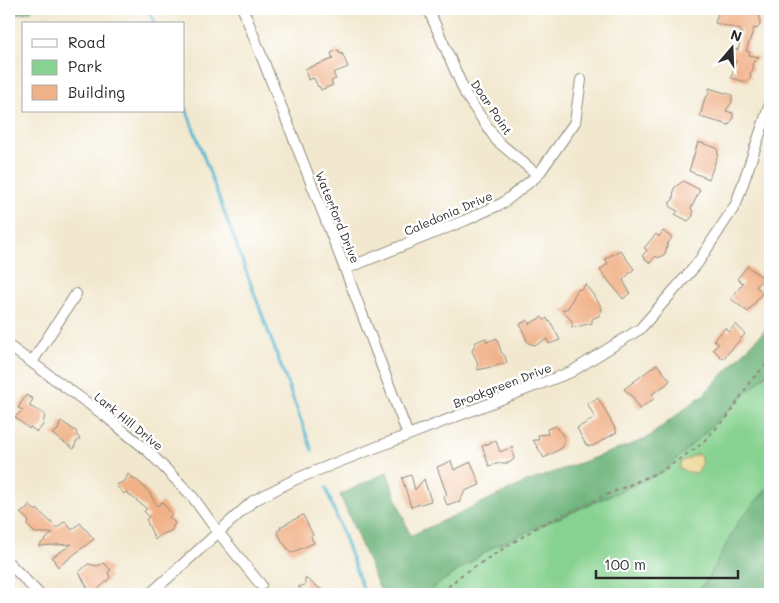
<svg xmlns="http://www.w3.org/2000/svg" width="779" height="603" font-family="Mali,sans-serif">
	<rect width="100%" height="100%" fill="#fff"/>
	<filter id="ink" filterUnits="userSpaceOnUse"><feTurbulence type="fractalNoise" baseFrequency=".02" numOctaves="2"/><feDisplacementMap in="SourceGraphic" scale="10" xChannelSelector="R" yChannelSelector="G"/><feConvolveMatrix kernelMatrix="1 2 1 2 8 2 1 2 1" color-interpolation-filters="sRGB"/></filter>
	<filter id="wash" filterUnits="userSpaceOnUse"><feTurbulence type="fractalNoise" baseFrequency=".0096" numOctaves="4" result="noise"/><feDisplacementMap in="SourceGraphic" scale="20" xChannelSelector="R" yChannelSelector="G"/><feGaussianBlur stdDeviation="1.12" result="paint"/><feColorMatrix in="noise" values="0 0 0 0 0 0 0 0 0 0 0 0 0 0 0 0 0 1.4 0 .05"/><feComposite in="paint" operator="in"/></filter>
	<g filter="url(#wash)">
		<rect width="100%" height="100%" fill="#f2e8cf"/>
		<!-- green -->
		<path fill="#87d290" stroke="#597e5e" d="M770 371V594H424L493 547 663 472Z"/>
		<!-- forest -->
		<path fill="#6db47a" stroke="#4c7052" d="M9 9H31L32 11 9 16Z
			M770 325V371L663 472 493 547 424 594H382L340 495 387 472 410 536 524 483 646 439 704 394Z
			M770 485V594H696L709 577 738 522Z"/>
		<!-- sand -->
		<path fill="#eeda9e" stroke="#8c8264" d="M698 454C704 459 701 467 697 473L687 472 679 468 681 462Z"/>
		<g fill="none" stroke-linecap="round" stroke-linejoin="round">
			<!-- stream -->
			<path stroke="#54b7d2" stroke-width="3" d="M149 9 155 24
				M184 103 312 450
				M326 488 365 594"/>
		</g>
		<g id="blocks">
			<!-- building -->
			<path fill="#f1b188" d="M719 9H759L760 25 757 29 754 28 746 51 750 52 749 55 759 57 752 64 753 70 750 73 751 77 747 82 731 78 736 61 730 57 732 49 738 50 742 33H741V30L715 23Z
				M339 50 340 54 342 53 348 67 333 73 336 79 331 81 333 85 321 90 319 86 318 87 314 78 308 80 305 69 333 59 331 53Z
				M709 88 732 95V102L726 111 733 113V119L729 125 700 117 705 98 709 94Z
				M698 142 717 148 718 154 709 179 689 171Z
				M683 181 700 190 691 209 693 211V216L688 221 675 214 678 211 670 207 671 205 669 203 673 200 674 188Z
				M663 231 672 238 668 243 665 254 658 258 656 256 650 263 642 256 647 250 644 248 656 234 659 237Z
				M620 250 634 269 623 280 630 293 623 299 600 270 608 263 605 259Z
				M747 266 763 278 756 287 763 292 748 312 731 299 743 283 737 279Z
				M585 284 599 303 602 309 601 312 599 316 592 319V323L572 328V321L562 310 568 308 577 290 583 288Z
				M542 317 544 320 547 318 549 322 550 321 560 340 549 344 547 339 536 345 531 344 528 343 520 324 528 320 529 324Z
				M736 324 745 334 723 359 713 349 719 344 714 340 725 328 729 332Z
				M485 338 487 342 497 338 501 352 505 356 507 363 478 370 477 361 472 351 476 342Z
				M657 364 670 380 667 384 652 394 655 398 639 409 633 397 624 389Z
				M26 395 33 399 29 406 45 414 43 425 37 432 30 427 29 429 15 417 23 410 18 408Z
				M598 398 617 432 593 446H589L586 445 577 428 595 418 587 403 594 401Z
				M61 421 77 432 76 434 80 439 76 442 74 449 52 434 58 430Z
				M556 426 564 437V443L562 448 544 458 533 440H539L538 435 548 434 547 429Z
				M496 441 500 452 512 447 514 459 509 463H500L489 466 482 446Z
				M451 461 454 470 471 462 480 485 465 491 459 503 456 502 447 505 443 496 447 495 437 467Z
				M128 474 135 480H137L149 492 157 506 162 502 172 514 169 517 175 523 171 531 160 535 155 540 146 519 149 517 144 511 147 509 126 492 124 494 116 485 125 481Z
				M411 475 415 490 424 479 431 501 411 507 402 478Z
				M29 505 36 511 37 509 57 528 65 521 72 530 80 523 94 539 58 567 54 561 55 560 51 558 72 544 38 546 53 533H35L27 525 29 523 28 520 20 513 27 509Z
				M303 515 313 535 311 537 314 543 291 553 282 541 277 531 281 529 280 527Z
				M104 563 111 570 108 572 110 578 94 593 87 587 79 572 88 564 97 566Z
				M305 578 328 594 307 593 298 587 305 585Z"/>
		</g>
	</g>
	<g filter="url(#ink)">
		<use href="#blocks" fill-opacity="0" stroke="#8e8a7d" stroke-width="1"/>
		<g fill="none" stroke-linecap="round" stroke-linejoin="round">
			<!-- minor casing -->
			<g stroke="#8e8a7d" stroke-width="12">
				<path id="minor" d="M243 9 345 269 408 435
					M430 13 466 95 497 141 538 175
					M345 269 466 220 503 203 538 175 575 122 581 80
					M9 346 104 415 148 451 192 496 218 532 261 585
					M32 362 76 294
					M9 563 39 594
					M150 594 253 501 296 479 346 459 571 372 640 329 697 264 736 204 770 104"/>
			</g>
			<!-- path -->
			<path stroke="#8e8a7d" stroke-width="2" stroke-dasharray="4 4" stroke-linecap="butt" d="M444 594 449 586 460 576 544 523 665 469 700 445 730 414 751 380 770 361"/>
			<!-- minor -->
			<use href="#minor" stroke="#fff" stroke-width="10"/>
		</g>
	</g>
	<g text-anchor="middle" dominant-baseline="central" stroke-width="5" stroke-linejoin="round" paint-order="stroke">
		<!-- street labels -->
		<g font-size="12" fill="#2b2b2b" stroke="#fff">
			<text transform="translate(492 107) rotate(56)">Doar Point</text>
			<text transform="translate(448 213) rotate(-23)">Caledonia Drive</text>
			<text transform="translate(338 217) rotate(68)">Waterford Drive</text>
			<text transform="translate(502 385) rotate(-21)">Brookgreen Drive</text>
			<text transform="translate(129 421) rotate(39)">Lark Hill Drive</text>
		</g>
	</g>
	<!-- margin -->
	<rect width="779" height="603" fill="none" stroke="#fff" stroke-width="30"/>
	<!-- legend -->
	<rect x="22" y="22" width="162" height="90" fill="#ffffff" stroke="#aaaaaa"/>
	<rect x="32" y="39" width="25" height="8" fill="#ffffff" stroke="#aaaaaa"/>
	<text x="68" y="48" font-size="15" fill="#2b2b2b">Road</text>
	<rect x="32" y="60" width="25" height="15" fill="#87d290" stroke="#aaaaaa"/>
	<text x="68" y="72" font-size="15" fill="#2b2b2b">Park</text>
	<rect x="32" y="85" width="25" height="15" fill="#f1b188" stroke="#aaaaaa"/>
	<text x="68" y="98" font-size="15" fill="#2b2b2b">Building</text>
	<!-- north arrow -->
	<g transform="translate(732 48) rotate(19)" stroke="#ffffff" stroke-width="4" paint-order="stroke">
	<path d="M0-4L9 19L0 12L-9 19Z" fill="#2b2b2b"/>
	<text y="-8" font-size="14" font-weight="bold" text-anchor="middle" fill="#2b2b2b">N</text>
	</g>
	<!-- scale -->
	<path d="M596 570v8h142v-8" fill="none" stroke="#2b2b2b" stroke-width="2.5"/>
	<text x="604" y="570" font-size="15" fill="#2b2b2b" stroke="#ffffff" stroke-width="4" paint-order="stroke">100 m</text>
</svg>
